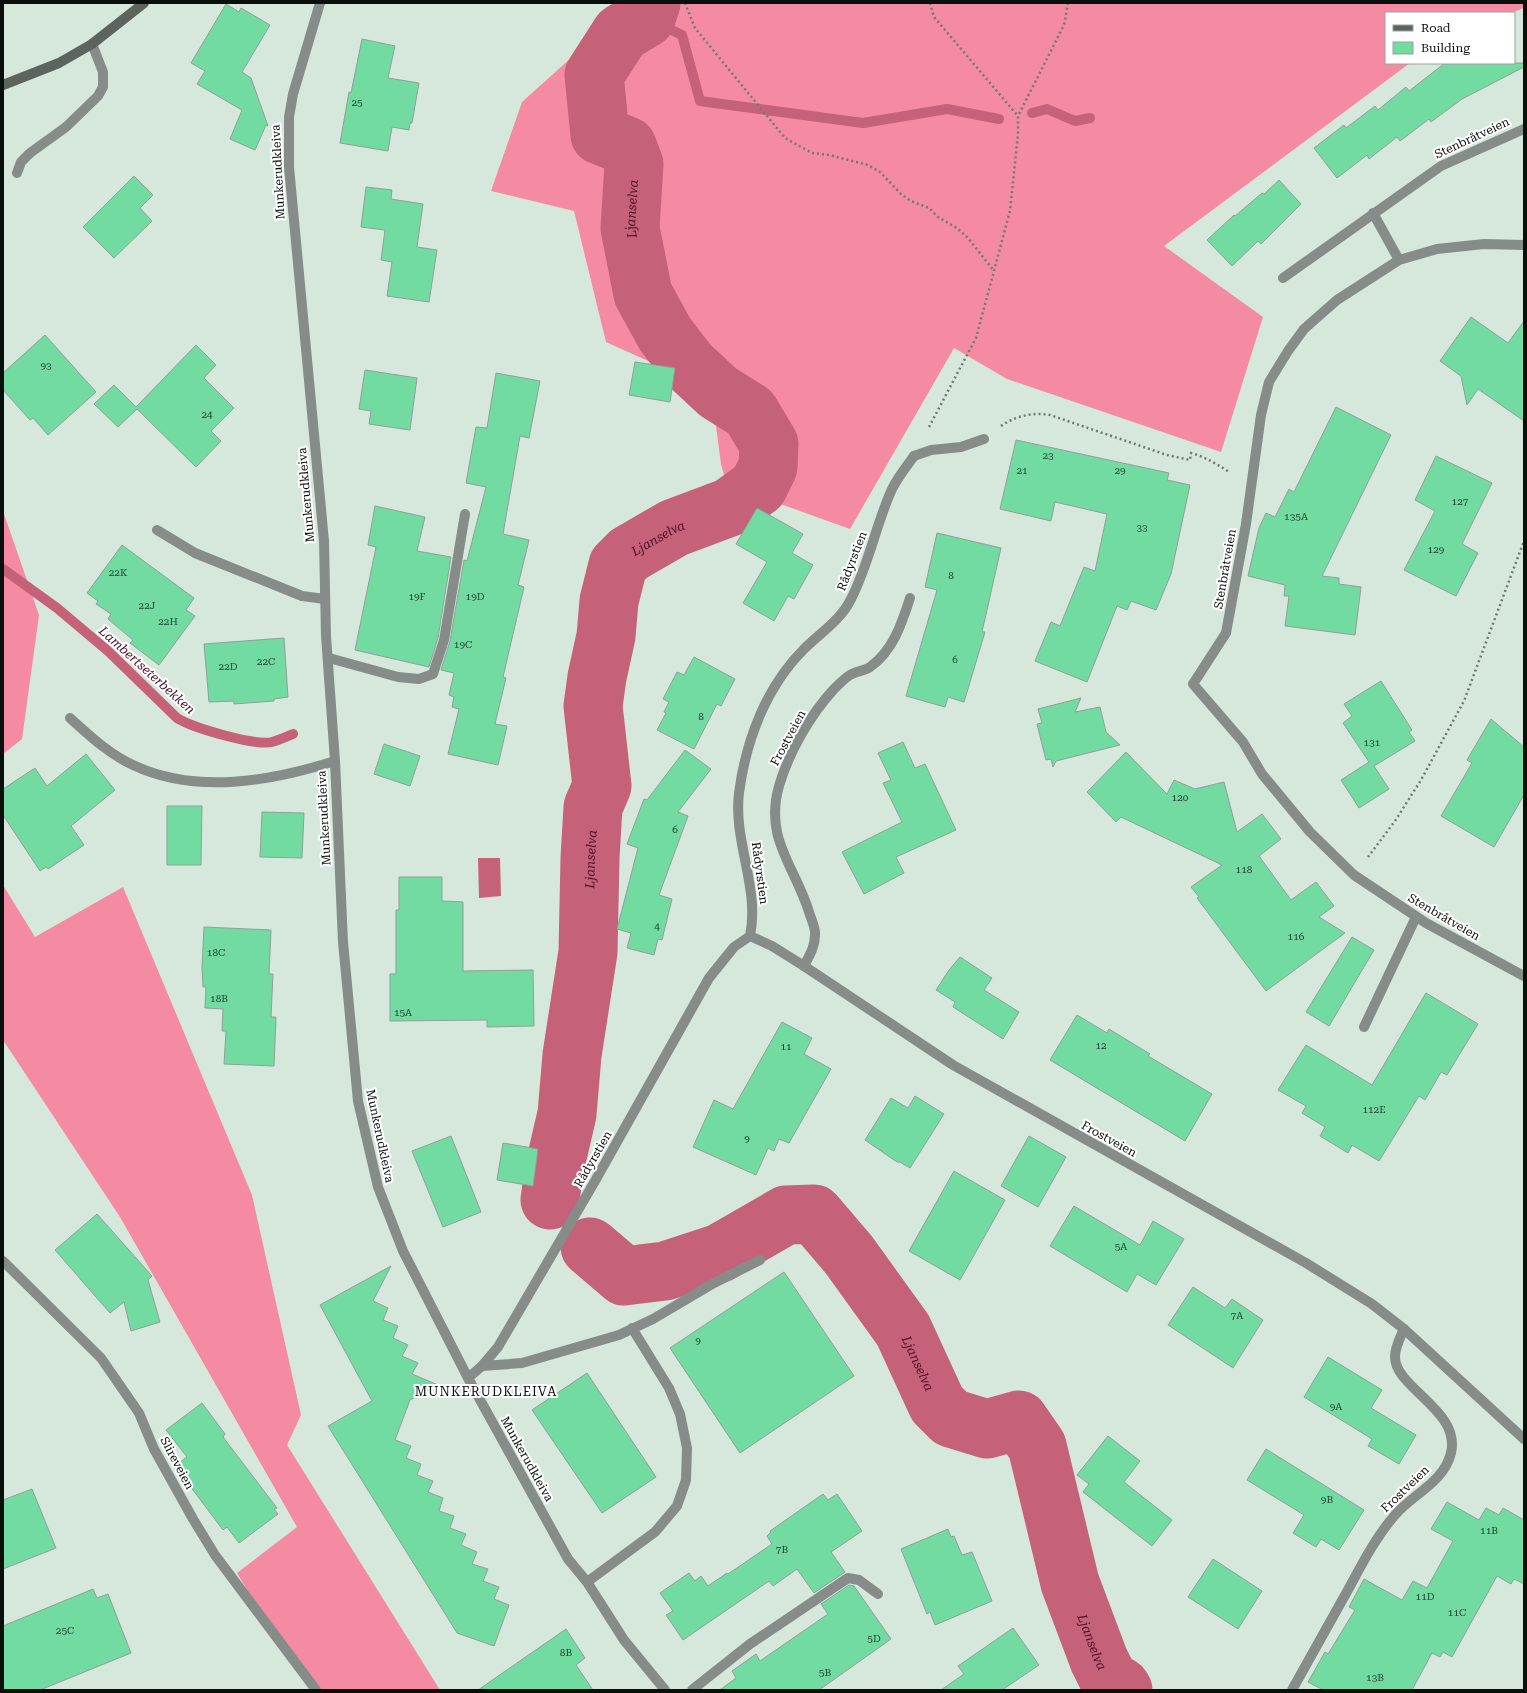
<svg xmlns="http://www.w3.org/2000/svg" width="1527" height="1693" font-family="'Roboto Serif',serif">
	<rect width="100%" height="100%" fill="#d6e8dc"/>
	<!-- forest -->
	<path fill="#f48ba2" d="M632 3H1524V8L1511 13H1386V63H1410L1164 246 1263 317 1221 452 1007 379 954 348 850 529 772 501 728 490 721 464 714 411 679 375 606 342 574 211 491 191 522 102Z
		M3 511 39 615 22 739 3 754Z
		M3 885 35 937 123 887 252 1195 301 1415 287 1445 440 1690H312L295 1669 237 1573 297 1527 120 1217 3 1040Z"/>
	<!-- water -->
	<path fill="#c5627a" d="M478 858H500L501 896 479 898Z"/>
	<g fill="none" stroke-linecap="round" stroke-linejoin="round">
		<!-- stream -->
		<path stroke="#c5627a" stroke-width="10" d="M646 18 682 35 700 101 863 123 947 109 999 119
			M1032 113 1047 109 1075 121 1090 118
			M3 569 57 608 108 651 177 718C193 728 255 746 272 742 279 740 286 737 293 734"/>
		<!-- river -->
		<g stroke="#c5627a" stroke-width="59">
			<path id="s1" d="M550 1200 554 1170 567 1114 572 1055 588 952 590 858 593 807 602 786 593 706 597 677 606 636 609 601 618 565 629 554 674 528 730 507 758 487 768 467 769 444 750 412 718 392 688 364 665 334 643 294 630 228 634 164 627 146 600 135 594 75 621 33 646 18 651 3"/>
			<path id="s2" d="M590 1247 624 1276 665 1271 720 1253 786 1215 814 1214 849 1255 903 1330 937 1404 951 1418 987 1429 1019 1420 1037 1446 1070 1583 1099 1660 1109 1680 1121 1687 1123 1690"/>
		</g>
	</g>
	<!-- building -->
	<path fill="#72dba2" stroke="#8fa095" d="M226 4 239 12 241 8 270 25 242 72 251 78 268 126 266 125 255 150 230 139 242 110 197 84 205 71 191 63Z
		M362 39 395 46 388 78 419 83 412 123H410L409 130 392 127 388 151 340 143 349 92 351 93Z
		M1445 63H1524V67L1462 99 1431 122 1429 119 1400 141 1397 137 1369 159 1367 155 1337 178 1314 148 1344 125 1346 128 1375 106 1378 110 1406 87 1409 91Z
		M134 176 153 195 140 208 152 221 114 258 83 227Z
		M1279 180 1301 204 1261 244 1258 241 1232 266 1207 240 1234 215 1235 216 1262 193 1264 194Z
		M366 187 392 190 391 199 423 204 417 247 437 250 429 302 387 296 392 262 381 260 385 230 361 227Z
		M1471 317 1508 343 1524 321V421L1478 389 1467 405 1461 376 1440 361Z
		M45 335 96 392 48 435 33 418 30 420 3 390V373Z
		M196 345 216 365 204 378 234 408 211 431 221 441 196 467 137 409 118 427 94 404 114 385 136 407Z
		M635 362 675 368 670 402 629 395Z
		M365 370 417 378 410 430 369 424 371 411 359 409Z
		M496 373 540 381 529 438 520 436 503 534 529 540 518 585 524 587 503 677 506 678 495 724 507 726 498 765 448 754 459 709 452 707 454 697 449 695 454 673 441 670 450 641 464 560 467 561 486 487 466 483 476 427 487 428Z
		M1336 407 1391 435 1322 576 1339 578V584L1361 587 1355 635 1285 626 1289 596H1284L1285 585 1248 576 1259 528 1266 513 1275 517 1289 489 1294 492Z
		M1016 440 1169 473 1167 480 1190 485 1171 574 1156 610 1131 601 1127 610 1117 606 1087 682 1035 661 1051 622 1060 626 1084 567 1095 571 1107 514 1055 502 1051 521 1000 509Z
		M1436 456 1492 483 1462 544 1478 553 1456 596 1404 570 1435 511 1415 500Z
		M375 506 425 517 417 551 451 557 438 638 429 667 355 650 376 547 368 545Z
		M757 508 803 534 792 553 813 565 794 599 788 596 774 621 743 603 767 562 736 544Z
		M937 533 1001 548 982 632H985L964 702 948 697 945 707 906 696 937 590 925 587Z
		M122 545 194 598 186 610 195 616 159 665 130 643 133 640 108 619 111 614 96 604 98 601 87 593Z
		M284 638 288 697 274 699V701L234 704V701L209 702 204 644Z
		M694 657 735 679 721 706 717 704 694 749 657 730 666 713 664 712 669 702 663 699 677 672 684 675Z
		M1381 681 1412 730 1409 732 1415 741 1374 766 1389 789 1359 808 1341 780 1369 762 1343 723 1352 716 1344 704Z
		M1081 698 1075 712 1100 707 1106 732 1120 745 1056 761 1053 767 1051 759 1046 760 1037 724 1042 723 1038 709Z
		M1491 719 1524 747V795L1494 847 1441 816 1472 763 1467 760Z
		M903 742 915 768 925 764 956 830 896 857 904 873 864 894 842 852 902 822 883 783 891 780 878 753Z
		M384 744 420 756 410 786 374 774Z
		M685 750 711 769 678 812 688 816 659 895 672 899 662 940 658 939 654 955 627 948 631 933 617 929 638 848 627 844 644 799 647 800Z
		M1126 752 1167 794 1174 780 1195 789 1224 782 1237 832 1262 814 1281 839 1259 856 1291 900 1316 882 1334 906 1319 917 1345 933 1266 991 1197 898 1199 897 1191 887 1222 865 1121 817 1116 822 1087 792Z
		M86 754 115 790 71 826 84 845 48 869 46 867 40 871 3 815V789L35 768 47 786Z
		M167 806H202L201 865H167Z
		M262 812 304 813 302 858 260 857Z
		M399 877H442V901L463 902V971L533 970 534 1026 487 1027V1020L390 1021V974H396V910H399Z
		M204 927 271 930 269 974H273L271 1017H276L274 1066 224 1064 226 1031H222L223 1009 205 1008 206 987H203L202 968Z
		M1352 937 1374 950 1329 1026 1306 1012Z
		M960 957 992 978 984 990 1019 1012 1003 1039 953 1007 955 1002 936 990 949 970Z
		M1426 993 1478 1024 1447 1075 1441 1072 1425 1100 1419 1096 1379 1161 1352 1145 1348 1153 1320 1136 1325 1127 1302 1113 1306 1106 1278 1090 1306 1045 1372 1085Z
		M1077 1015 1107 1033 1109 1029 1150 1054 1148 1056 1212 1094 1185 1141 1050 1060Z
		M782 1022 812 1038 804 1054 831 1069 789 1143 779 1139 774 1151 768 1148 756 1175 693 1147 714 1100 733 1109Z
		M915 1096 944 1114 910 1168 900 1162H897L865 1140 891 1098 908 1108Z
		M451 1136 481 1212 443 1227 412 1151Z
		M1029 1136 1066 1157 1038 1207 1001 1186Z
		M503 1143 538 1149 533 1186 497 1180Z
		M954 1171 1005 1200 960 1280 909 1251Z
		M1074 1206 1140 1245 1153 1221 1184 1239 1156 1285 1137 1274 1127 1292 1050 1246Z
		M97 1214 152 1276 148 1280 160 1322 131 1331 124 1302 110 1313 55 1250Z
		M391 1266 373 1301 388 1308 383 1320 398 1326 393 1338 408 1345 402 1356 418 1363 412 1374 438 1385 410 1400 395 1440 411 1446 406 1458 421 1464 417 1475 433 1481 428 1492 443 1498 439 1511 454 1516 450 1528 466 1534 461 1545 477 1552 472 1564 488 1569 483 1581 499 1587 494 1599 509 1605 494 1646 457 1633 328 1426 372 1401 320 1305Z
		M784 1272 854 1376 740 1453 670 1348Z
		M1193 1287 1225 1308 1232 1299 1263 1320 1233 1368 1168 1325Z
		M1328 1357 1382 1390 1371 1408 1416 1435 1399 1464 1368 1446 1372 1439 1304 1397Z
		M587 1373 656 1477 602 1513 532 1410Z
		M202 1403 225 1434 223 1437 277 1508 274 1509 278 1514 239 1543 227 1527 223 1530 175 1466 187 1457 166 1430Z
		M1108 1436 1140 1461 1124 1482 1172 1520 1152 1546 1083 1492 1089 1484 1077 1475Z
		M1266 1449 1364 1510 1339 1550 1321 1539 1316 1547 1293 1533 1304 1515 1247 1480Z
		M32 1489 56 1548 3 1569V1500Z
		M823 1494 828 1500 837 1494 862 1531 831 1552 845 1572 814 1593 797 1569 773 1586 769 1581 683 1640 666 1615 673 1611 660 1593 689 1573 695 1581 701 1576 708 1586 727 1573 728 1574 772 1544 767 1536 771 1532 770 1531Z
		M1447 1502 1479 1520 1486 1508 1499 1515 1503 1508 1524 1520V1584L1514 1579 1511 1584 1497 1576 1452 1657 1443 1652 1440 1657 1432 1653 1412 1690H1323L1308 1682 1325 1652 1328 1654 1355 1610 1349 1607 1364 1579 1402 1600 1413 1581 1427 1588 1453 1541 1431 1529Z
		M948 1529 951 1537 954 1536 962 1555 972 1552 992 1601 935 1625 930 1612 927 1614 901 1549Z
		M1213 1559 1262 1591 1238 1629 1188 1597Z
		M849 1585 854 1586 891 1639 819 1690H720L736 1678 732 1671 756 1654 760 1661 828 1614 821 1604Z
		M93 1589 97 1598 108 1594 131 1653 40 1690H3V1626Z
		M1013 1628 1039 1665 1002 1690H941L964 1674 958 1666Z
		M566 1629 585 1658 576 1665 593 1690H478Z"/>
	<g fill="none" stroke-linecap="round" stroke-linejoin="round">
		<!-- path -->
		<path stroke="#6e7a72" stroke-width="2.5" stroke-dasharray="2 3" stroke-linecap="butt" d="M685 3 695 28 785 138 812 153 829 155 868 165 880 172 901 194 911 201 929 208 938 217 957 228 968 238 994 271
			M930 3 934 17 1018 116
			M1001 426C1015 416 1033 412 1050 415L1167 455 1190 460 1191 453C1205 457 1217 464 1229 472
			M929 427 976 338 1010 211 1018 134V116L1064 25 1068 3
			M1368 857 1395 821 1421 780 1464 701 1524 541"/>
		<!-- lane -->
		<path stroke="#868d89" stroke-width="10" d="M17 173 21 162 30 153 66 127 98 96 103 87V72L92 44
			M914 456 931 450 961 447 984 439
			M157 530 195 553 302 596 325 599
			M329 658 398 677 419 679 433 674 444 640 465 514
			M70 718C90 736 109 754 133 765 196 795 272 781 335 761
			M804 966C809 956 815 947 815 935 816 928 811 919 809 912 795 866 764 839 779 786 789 752 810 715 834 689 839 684 845 678 850 675 856 671 865 671 870 667 893 651 902 623 910 598
			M1364 1027 1416 917
			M3 1261 101 1358 139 1413 154 1449 193 1519 215 1555 316 1690
			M482 1366 522 1363 619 1335 653 1319 714 1283 760 1260
			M587 1582 655 1532 677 1506 686 1480 687 1448 680 1414 669 1388 632 1328
			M692 1690 750 1644 848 1578 859 1580 878 1594
			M1292 1690C1309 1659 1327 1628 1344 1597 1359 1570 1374 1539 1395 1515 1413 1494 1444 1482 1451 1453 1461 1410 1395 1388 1395 1357 1395 1347 1400 1338 1404 1329"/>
		<!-- street -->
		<path stroke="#868d89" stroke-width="10" d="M320 3 293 94 289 117V167L324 541 326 636 335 761 343 942 358 1101 378 1187 403 1251 468 1378 568 1559 587 1582 624 1640 665 1690
			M1373 213 1399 260
			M1524 245 1484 244 1437 249 1399 260 1337 300 1304 329 1288 351 1269 382 1261 415 1246 524 1226 633 1193 684 1243 742 1262 774 1310 832 1354 875 1426 923 1524 976
			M1283 278 1441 166 1524 129
			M750 936 772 946 804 966 953 1065 1306 1263 1372 1304 1404 1329 1524 1439
			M468 1378 482 1366 498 1347 595 1181 709 978 734 947 750 936C760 888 733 841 739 793 746 740 766 687 804 649 820 633 841 620 851 599 869 564 876 524 892 489 898 477 906 467 914 456"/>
		<!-- secondary -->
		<path stroke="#5b655e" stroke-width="10" d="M3 85 59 63 92 44 144 3"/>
	</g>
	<g text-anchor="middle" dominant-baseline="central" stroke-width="4" stroke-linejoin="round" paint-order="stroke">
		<!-- number labels -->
		<g font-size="10" fill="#234231">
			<text x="357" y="102">25</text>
			<text x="46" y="365">93</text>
			<text x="207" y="414">24</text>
			<text x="1048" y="455">23</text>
			<text x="1022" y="470">21</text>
			<text x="1120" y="470">29</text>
			<text x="1460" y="501">127</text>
			<text x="1296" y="516">135A</text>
			<text x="1142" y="527">33</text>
			<text x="1436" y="549">129</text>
			<text x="118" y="572">22K</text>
			<text x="951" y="575">8</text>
			<text x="417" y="596">19F</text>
			<text x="475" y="596">19D</text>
			<text x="147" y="605">22J</text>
			<text x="168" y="621">22H</text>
			<text x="463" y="644">19C</text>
			<text x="955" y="659">6</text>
			<text x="266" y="661">22C</text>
			<text x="228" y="666">22D</text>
			<text x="701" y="716">8</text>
			<text x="1372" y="742">131</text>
			<text x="1180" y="797">120</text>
			<text x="675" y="829">6</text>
			<text x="1244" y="869">118</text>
			<text x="657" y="926">4</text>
			<text x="1296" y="936">116</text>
			<text x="216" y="952">18C</text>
			<text x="219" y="998">18B</text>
			<text x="403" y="1012">15A</text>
			<text x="1101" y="1045">12</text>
			<text x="786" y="1046">11</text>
			<text x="1374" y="1109">112E</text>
			<text x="747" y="1138">9</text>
			<text x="1121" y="1246">5A</text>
			<text x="1237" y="1315">7A</text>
			<text x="698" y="1340">9</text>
			<text x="1336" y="1406">9A</text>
			<text x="1327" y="1499">9B</text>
			<text x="1489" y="1530">11B</text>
			<text x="782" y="1549">7B</text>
			<text x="1425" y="1596">11D</text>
			<text x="1457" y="1612">11C</text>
			<text x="65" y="1630">25C</text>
			<text x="874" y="1638">5D</text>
			<text x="566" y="1652">8B</text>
			<text x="825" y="1672">5B</text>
			<text x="1375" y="1677">13B</text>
		</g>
		<!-- street labels -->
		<g font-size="12" fill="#090f0b" stroke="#fff">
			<text transform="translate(1472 138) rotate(-25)">Stenbråtveien</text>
			<text transform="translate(278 172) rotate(-93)">Munkerudkleiva</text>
			<text transform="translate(306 495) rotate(-95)">Munkerudkleiva</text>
			<text transform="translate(852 561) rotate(-69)">Rådyrstien</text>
			<text transform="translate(1225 569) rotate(-80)">Stenbråtveien</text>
			<text transform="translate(788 738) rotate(-62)">Frostveien</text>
			<text transform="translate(324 818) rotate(-93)">Munkerudkleiva</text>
			<text transform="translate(760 873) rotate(82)">Rådyrstien</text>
			<text transform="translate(1444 917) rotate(30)">Stenbråtveien</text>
			<text transform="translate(380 1136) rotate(78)">Munkerudkleiva</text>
			<text transform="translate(1109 1139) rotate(29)">Frostveien</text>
			<text transform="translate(593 1159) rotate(-60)">Rådyrstien</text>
			<text transform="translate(527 1459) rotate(61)">Munkerudkleiva</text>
			<text transform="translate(177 1463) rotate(62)">Slireveien</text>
			<text transform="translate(1405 1489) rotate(-44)">Frostveien</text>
		</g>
		<!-- water labels -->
		<g font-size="13" font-style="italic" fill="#4d0d22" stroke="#fff">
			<text stroke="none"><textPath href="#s1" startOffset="1136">Ljanselva</textPath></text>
			<text stroke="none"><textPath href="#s1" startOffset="692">Ljanselva</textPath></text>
			<text transform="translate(147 670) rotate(42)">Lambertseterbekken</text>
			<text stroke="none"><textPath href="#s1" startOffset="344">Ljanselva</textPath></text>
			<text stroke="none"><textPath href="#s2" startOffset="431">Ljanselva</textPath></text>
			<text stroke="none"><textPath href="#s2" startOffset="802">Ljanselva</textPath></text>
		</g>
		<!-- neighbourhood labels -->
		<g font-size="13" letter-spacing="1" fill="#090f0b" stroke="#fff">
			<text x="486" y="1391">MUNKERUDKLEIVA</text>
		</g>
	</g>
	<!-- border -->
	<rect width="1527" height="1693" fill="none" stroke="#090f0b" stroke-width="8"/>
	<!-- legend -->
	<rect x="1385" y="12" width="130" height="52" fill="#ffffff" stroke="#9d9f9d"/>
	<rect x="1393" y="25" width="20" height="6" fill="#5b655e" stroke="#9d9f9d"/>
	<text x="1421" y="32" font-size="12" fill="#090f0b">Road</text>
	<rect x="1393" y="42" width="20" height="12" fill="#72dba2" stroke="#9d9f9d"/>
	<text x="1421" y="52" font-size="12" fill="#090f0b">Building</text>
</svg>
